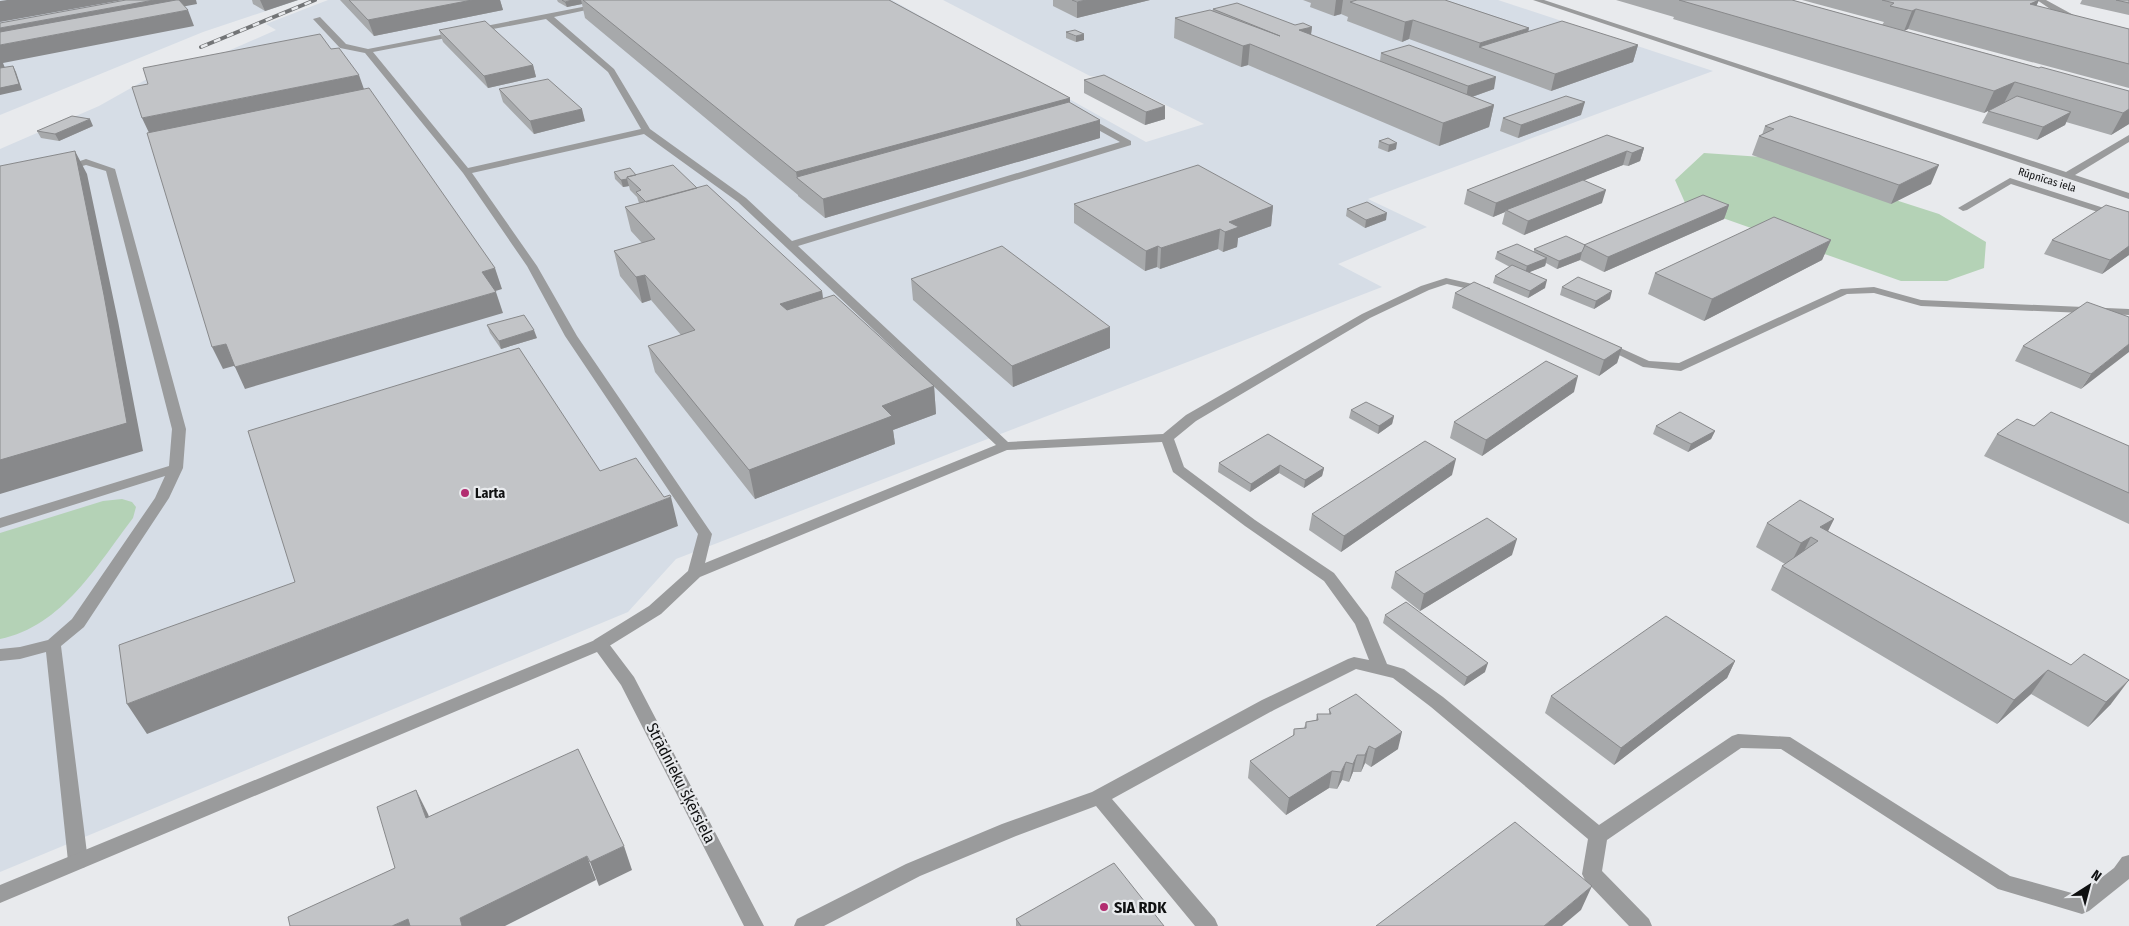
<svg xmlns="http://www.w3.org/2000/svg" width="2129" height="926" font-family="'Fira Sans Condensed',sans-serif">
	<rect width="100%" height="100%" fill="#e8eaed"/>
	<!-- built -->
	<path fill="#d6dde6" d="M0 0H299L203 32 0 115Z
		M328 0H892L1146 142 1204 124 1113 79 1090 76 943 0H1498L1713 71 1368 199 1427 227 1338 264 1382 287 676 559 628 612 0 872V149L99 106 147 79 187 69 276 30 266 24Z"/>
	<!-- green -->
	<path fill="#b4d2b6" d="M1704 153 1762 157 1939 214 1986 242 1984 268 1947 281H1901L1686 205 1675 180Z
		M122 499 132 502 136 507 133 518C97 565 63 626 0 639V533L103 501Z"/>
	<g fill="none" stroke-linecap="round" stroke-linejoin="round">
		<!-- service -->
		<path fill="#9a9b9c" fill-rule="evenodd" d="M618 0H633L554 17 614 69 650 129 746 198 792 241 1120 142 1082 121V117H1088L1131 141V145L798 246 1008 442 1163 434 1186 415 1362 314 1421 286 1446 278 1490 288V292L1486 293 1447 284 1429 290 1370 318 1196 421 1174 439 1184 467 1255 520 1334 573 1368 618 1387 664 1404 669 1443 697 1599 825 1732 736 1738 734 1790 737 2010 876 2079 895 2114 868 2122 857 2129 855V879L2089 911 2082 914 1998 889 1781 749 1741 748 1607 840 1602 871 1649 919 1652 926H1629L1585 880 1582 874 1588 839 1431 707 1393 678 1356 669 1274 710 1112 799 1215 919 1218 926H1195L1096 806 1016 836 920 876 824 926H794L797 919 906 864 1002 824 1092 792 1262 700 1348 659 1354 657 1369 660 1355 624 1324 581 1245 526 1173 472 1162 442 1007 450 700 577 661 614 606 648 600 650 594 648 592 644 594 640 649 606 688 571 698 534 565 336 527 266 463 173 365 53 340 48 313 19 320 17 346 44 368 49ZM546 19 608 72 641 129 468 168 373 52ZM644 134 738 202 996 445 705 563 712 534 577 336 537 266 472 173Z
			M1533 0H1544L2066 172 2129 135V142L2075 175 2129 193V199Z
			M2037 0H2046L2079 18 2075 20 2059 15Z
			M86 159 115 169 186 429 183 468 169 498 84 627 61 646 88 861 85 867 78 869 71 867 68 861 46 652 20 659 0 661V649L20 647 48 640 72 619 155 498 165 476 0 528V518L169 466 172 429 106 171 86 165 64 171 59 168Z
			M1874 287 1921 300 2129 309V315L1921 306 1874 293 1847 294 1681 371 1643 367 1599 345 1605 341 1649 361 1679 363 1841 289Z"/>
		<!-- minor -->
		<path fill="#9a9b9c" fill-rule="evenodd" d="M2010 178 2129 216V222L2011 184 1967 210 1963 211 1958 208Z
			M600 638 606 640 634 677 764 926H744L621 685 597 652 0 903V885Z"/>
		<!-- rail casing -->
		<g stroke="#737577" stroke-width="4">
			<path id="rail" d="M201 47 315 0"/>
		</g>
		<!-- rail -->
		<use href="#rail" stroke="#e8eaed" stroke-width="2.5" stroke-dasharray="7" stroke-linecap="butt"/>
	</g>
	<!-- wall -->
	<path fill="#a7a9ab" d="M252 0H298L265 11 253 4Z
		M340 0H500L503 10 374 36Z
		M557 0H889L1070 98V103L1100 120V138L825 218 798 196V195L585 18 582 4 567 7 558 2Z
		M1053 0H1150L1077 18 1053 6Z
		M1303 0H1445L1529 28 1528 32 1638 45 1633 62 1551 91 1409 39 1402 42 1347 21 1348 17 1341 14 1334 16 1310 7 1311 3Z
		M1616 0H1792L2039 68 2129 91V124L2111 135 2066 122 2065 125 2037 140 1982 123 1989 110 1984 113 1673 19 1674 17Z
		M1802 0H2039L2036 6 2129 29V88L1908 29 1904 31 1882 25 1884 22Z
		M2082 0H2129V15L2080 4Z
		M1213 9 1295 25 1312 27 1311 35 1380 61 1381 53 1494 89 1472 97 1494 105 1489 127 1439 146 1248 65 1241 67 1174 38 1175 18 1212 11Z
		M439 30 533 65 536 77 488 88 443 42Z
		M1066 32 1084 40 1076 42 1066 38Z
		M1084 80 1165 119 1145 125 1084 93Z
		M499 89 585 121 534 134 503 102Z
		M1581 115 1518 138 1500 131 1503 118Z
		M93 126 59 141 41 138 37 131Z
		M1765 126 1931 184 1891 204 1752 155 1759 136 1762 135Z
		M1607 135 1644 148 1640 161 1628 166 1623 165 1584 180 1602 203 1524 235 1502 224 1505 212 1493 217 1464 204 1467 190Z
		M1388 138 1396 149 1388 152 1378 148 1379 141Z
		M614 172 636 175 697 188 822 291 823 299 934 386 936 414 893 430 895 444 755 499 655 372 648 346 681 335 651 300 642 303 620 276 614 251 642 243 631 231 625 207 639 203 637 197 630 190 629 186 623 187 615 179Z
		M1074 204 1273 206 1271 226 1238 238 1237 247 1223 252 1218 249 1160 269 1157 267 1145 271 1074 223Z
		M1729 205 1724 219 1604 272 1580 260 1557 269 1546 263 1545 266 1529 272 1545 288 1528 298 1493 283 1495 276 1510 267 1495 259 1497 252H1534V249L1585 245Z
		M1347 209 1386 220 1365 228 1346 216Z
		M2129 212V255L2102 274 2044 254 2052 240Z
		M1831 240 1822 260 1704 321 1648 294 1655 273Z
		M911 279 1110 348 1013 387 913 300Z
		M1562 287 1610 299 1594 309 1560 295Z
		M1455 293 1622 348 1617 363 1599 376 1452 308Z
		M2129 317 2081 389 2015 361 2023 346Z
		M487 325 537 338 501 349 490 333Z
		M1574 392 1482 456 1450 438 1454 422Z
		M1351 410 1394 416 1392 424 1378 434 1349 418Z
		M1656 426 1715 431 1711 439 1688 452 1653 434Z
		M2034 426 2129 446V524L1984 456 1997 434Z
		M1268 434 1324 468 1322 476 1304 488 1279 473 1250 492 1218 472 1219 463Z
		M1452 475 1341 552 1309 530 1312 514Z
		M1834 519 1828 531 2111 704 2088 727 2031 694 1997 724 1771 590 1782 566 1785 564 1756 547 1767 523Z
		M1512 555 1420 611 1391 588 1395 572Z
		M1385 615 1485 672 1464 686 1383 623Z
		M1735 661 1727 678 1614 765 1545 713 1551 696Z
		M1329 709 1398 749 1371 767 1365 763 1361 772H1353L1349 782 1342 780 1337 789 1329 788 1286 815 1248 778 1250 761 1293 736 1294 729 1304 728 1306 722 1316 720 1317 714H1329Z
		M1016 919 1164 926H1016Z"/>
	<!-- shaded-wall -->
	<path fill="#88898b" d="M7 0H123L0 22V1Z
		M154 0H196L197 4 0 41V28Z
		M260 0H298L265 11Z
		M472 0H500L503 10 374 36 368 20Z
		M572 0H581L582 4 567 7 565 2Z
		M1086 0H1150L1077 18V2Z
		M1336 0H1343L1341 14 1334 16Z
		M2039 0 2030 20V4Z
		M1916 9 1908 29 1904 31 1912 11Z
		M188 10 194 26 3 63 5 68 0 69V45Z
		M1413 20 1409 39 1402 42 1405 22Z
		M1312 27 1309 47 1299 30Z
		M1529 28 1524 48 1479 47 1480 43Z
		M1084 34V40L1076 42V36Z
		M1250 44 1248 65 1241 67 1243 46Z
		M1638 45 1633 62 1551 91 1555 74Z
		M533 65 536 77 488 88 484 76Z
		M13 66 16 72 22 90 0 95V88Z
		M359 75 365 92 151 137 142 118Z
		M1496 77 1494 89 1466 99 1468 86Z
		M2015 82 2004 103 1984 113 1994 91Z
		M1070 98V120L797 178 796 172Z
		M1585 102 1581 115 1518 138 1521 125Z
		M1494 105 1489 127 1439 146 1443 123Z
		M1165 106V119L1145 125 1146 112Z
		M582 109 585 121 534 134 530 121Z
		M2129 109V124L2111 135 2123 113Z
		M2071 112 2065 125 2037 140 2043 127Z
		M90 119 93 126 59 141 55 134Z
		M1100 120V138L825 218 823 199Z
		M1397 143 1396 149 1388 152 1389 145Z
		M1644 148 1640 161 1628 166 1632 153Z
		M75 151 87 174 118 321 143 451 0 494V460Z
		M1627 151 1623 165 1508 211 1506 210 1505 212 1493 217 1496 203Z
		M1939 165 1931 184 1891 204 1899 185Z
		M627 179 629 186 623 187 621 180Z
		M1606 190 1602 203 1524 235 1528 221Z
		M1729 205 1724 219 1604 272 1608 257Z
		M1273 206 1271 226 1238 238 1237 247 1223 252 1225 232 1229 222Z
		M1387 213 1386 220 1365 228 1366 220Z
		M1220 229 1218 249 1160 269 1161 248Z
		M1831 240 1822 260 1704 321 1712 299Z
		M1158 246 1157 267 1145 271 1146 251Z
		M2129 246V255L2102 274 2110 260Z
		M1582 252 1580 260 1557 269 1559 261Z
		M1547 258 1545 266 1525 274 1527 266Z
		M495 268 502 289 489 293 482 272Z
		M645 275 651 300 642 303 636 277Z
		M1547 280 1545 288 1528 298 1530 291Z
		M822 291 825 317 784 330 780 304Z
		M1612 291 1610 299 1594 309 1596 301Z
		M496 292 503 313 245 389 235 367Z
		M1110 327V348L1013 387 1012 366Z
		M534 330 537 338 501 349 499 341Z
		M226 344 237 365 223 369 212 347Z
		M2129 344V352L2081 389 2091 374Z
		M1622 348 1617 363 1599 376 1604 360Z
		M1578 376 1574 392 1482 456 1486 440Z
		M934 386 936 414 893 430 895 444 755 499 749 470 882 406Z
		M1394 416 1392 424 1378 434 1379 426Z
		M1715 431 1711 439 1688 452 1691 444Z
		M1456 459 1452 475 1341 552 1344 536Z
		M1280 465 1279 473 1250 492 1251 484Z
		M1324 468 1322 476 1304 488 1305 480Z
		M671 497 678 526 147 734 127 704Z
		M1834 519 1822 543 1818 541 1820 527Z
		M1811 537 1799 561 1789 567 1801 543Z
		M1517 539 1512 555 1420 611 1424 594Z
		M1735 661 1727 678 1614 765 1621 748Z
		M1488 663 1485 672 1464 686 1467 677Z
		M2048 670 2031 694 1997 724 2014 700Z
		M2129 680 2111 704 2088 727 2106 702Z
		M1402 732 1398 749 1371 767 1375 749Z
		M1369 746 1365 763 1361 772 1365 755Z
		M1357 755 1353 772 1349 782 1353 764Z
		M1346 762 1342 780 1337 789 1341 772Z
		M1332 771 1329 788 1286 815 1289 798Z
		M416 790 428 814 438 842 426 818Z
		M624 846 632 870 599 886 590 862Z
		M587 856 596 880 505 926H462L460 918Z
		M1592 886 1581 910 1562 926H1544Z
		M408 919 412 926H392Z"/>
	<!-- building -->
	<path fill="#c2c4c7" stroke="#88898b" d="M126 0H154L0 28V23Z
		M176 0H179L188 10 0 45V32Z
		M349 0H472L368 20Z
		M562 0H572L565 2Z
		M583 0H889L1070 98 796 172Z
		M1072 0H1086L1077 2Z
		M1357 0H1445L1529 28 1480 43 1413 20 1405 22 1350 2Z
		M1679 0H1792L2039 68 2041 67 2129 91V109L2123 113 2015 82 1994 91Z
		M1882 0H2039L2030 4 2129 29V64L1916 9 1912 11 1890 6 1894 3Z
		M2116 0H2129V3Z
		M1237 3 1295 25 1303 23 1312 27 1299 30 1494 105 1443 123 1250 44 1243 46 1175 18 1210 10 1280 36 1213 9Z
		M485 21 533 65 484 76 439 30Z
		M1562 21 1638 45 1555 74 1479 47Z
		M1075 30 1084 34 1076 36 1066 32Z
		M320 34 331 49 339 48 359 75 142 118 132 87 148 84 143 68Z
		M1409 45 1496 77 1468 86 1381 53Z
		M13 66 19 84 0 88V68Z
		M1104 75 1165 106 1146 112 1084 80Z
		M548 79 582 109 530 121 499 89Z
		M369 88 495 268 482 272 496 292 235 367 226 344 212 347 147 133Z
		M1566 96 1585 102 1521 125 1503 118Z
		M2017 96 2071 112 2043 127 1988 111Z
		M1069 102 1100 120 823 199 797 178V177Z
		M72 116 90 119 55 134 37 131Z
		M1790 116 1939 165 1899 185 1759 136 1774 129 1765 126Z
		M1607 135 1644 148 1632 153 1627 151 1496 203 1467 190Z
		M1388 138 1397 143 1389 145 1379 141Z
		M75 151 104 295 127 423 0 460V166Z
		M673 165 697 188 646 202 636 192 641 190 627 177Z
		M1198 165 1273 206 1229 222 1239 227 1225 232 1220 229 1161 248 1158 246 1146 251 1074 204Z
		M630 168 636 175 627 177V179L621 180 614 172Z
		M1583 180 1606 190 1528 221 1506 210Z
		M707 185 822 291 780 304 787 310 834 295 934 386 882 406 892 416 749 470 648 346 695 330 645 275 636 277 614 251 655 239 625 207Z
		M1703 195 1729 205 1608 257 1584 245Z
		M1367 202 1387 213 1366 220 1347 209Z
		M2106 205 2129 212V246L2110 260 2052 240Z
		M1774 217 1831 240 1712 299 1655 273Z
		M1566 236 1585 245 1582 252 1559 261 1534 249Z
		M1517 244 1547 258 1527 266 1497 252Z
		M1002 246 1110 327 1012 366 911 279Z
		M1512 265 1547 280 1530 291 1495 276Z
		M1578 277 1612 291 1596 301 1562 287Z
		M1474 282 1622 348 1604 360 1455 293Z
		M2087 302 2129 317V344L2091 374 2023 346Z
		M524 315 534 330 499 341 487 325Z
		M519 348 600 471 636 458 664 497 670 495 671 497 127 704 119 645 295 582 248 431Z
		M1546 361 1578 376 1486 440 1454 422Z
		M1366 402 1394 416 1379 426 1351 410Z
		M1680 412 1715 431 1691 444 1656 426Z
		M2051 412 2129 446V493L1997 434 2017 419 2034 426Z
		M1268 434 1324 468 1305 480 1280 465 1251 484 1219 463Z
		M1425 441 1456 459 1344 536 1312 514Z
		M1800 500 1834 519 1820 527 2071 665 2084 654 2129 680 2106 702 2048 670 2014 700 1782 566 1818 541 1811 537 1801 543 1767 523Z
		M1487 518 1517 539 1424 594 1395 572Z
		M1406 602 1488 663 1467 677 1385 615Z
		M1666 616 1735 661 1621 748 1551 696Z
		M1356 694 1402 732 1375 749 1369 746 1365 755H1357L1353 764 1346 762 1341 772 1332 771 1289 798 1250 761 1294 735V729L1306 728V722L1318 720 1317 714H1331L1329 709Z
		M578 749 624 846 590 862 587 856 460 918 462 926H410L408 919 392 926H290L288 917 395 868 377 807 416 790 426 818Z
		M1515 822 1592 886 1544 926H1376Z
		M1114 863 1164 926H1021L1016 919Z"/>
	<!-- markers -->
	<g fill="#b22c70" stroke="#e8eaed" stroke-width="2">
		<circle cx="465" cy="493" r="5"/>
		<circle cx="1104" cy="907" r="5"/>
	</g>
	<g text-anchor="middle" dominant-baseline="central" stroke-width="4.5" stroke-linejoin="round" paint-order="stroke">
		<!-- far-street labels -->
		<g font-size="11" fill="#0f1011" stroke="#e8eaed">
			<text transform="translate(2047 180) rotate(17)">Rūpnīcas iela</text>
		</g>
		<!-- poi labels -->
		<g font-size="14" font-weight="bold" fill="#0f1011" stroke="#e8eaed" text-anchor="start">
			<text x="475" y="493">Larta</text>
		</g>
		<!-- near-street labels -->
		<g font-size="16" fill="#0f1011" stroke="#e8eaed">
			<text transform="translate(681 783) rotate(63)">Strādnieku šķērsiela</text>
		</g>
		<!-- near-poi labels -->
		<g font-size="16" font-weight="bold" fill="#0f1011" stroke="#e8eaed" text-anchor="start">
			<text x="1114" y="907">SIA RDK</text>
		</g>
	</g>
	<!-- north arrow -->
	<g transform="translate(2089 886) rotate(36)" stroke="#e8eaed" stroke-width="4" paint-order="stroke">
	<path d="M0-4L9 19L0 12L-9 19Z" fill="#0f1011"/>
	<text y="-8" font-size="14" font-weight="bold" text-anchor="middle" fill="#0f1011">N</text>
	</g>
</svg>
